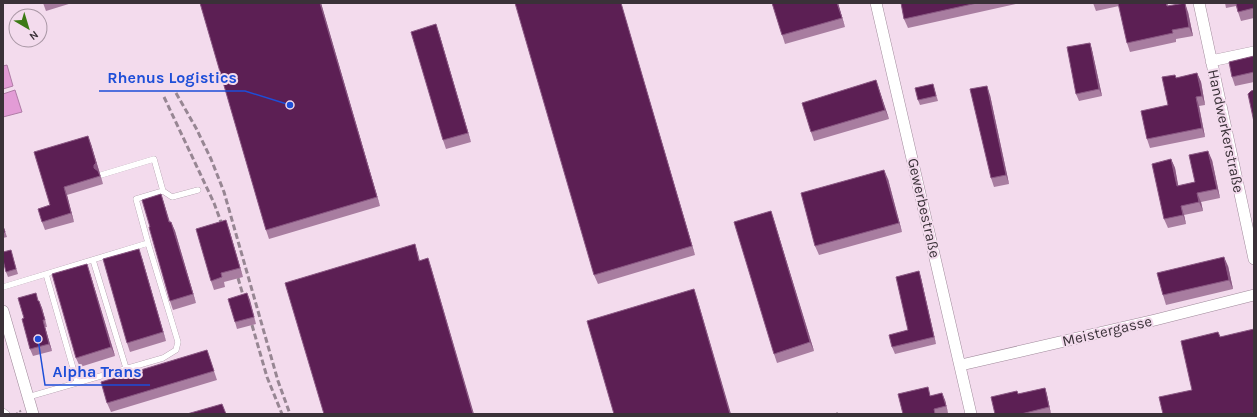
<svg xmlns="http://www.w3.org/2000/svg" width="1257" height="417" font-family="Karla,sans-serif">
	<rect width="100%" height="100%" fill="#f3dbed"/>
	<!-- water -->
	<path fill="#e39cd6" stroke="#b07ca7" d="M7 65 13 86 3 89V66Z
		M15 90 22 112 3 117V94Z"/>
	<g fill="none" stroke-linecap="round" stroke-linejoin="round">
		<!-- service casing -->
		<g stroke="#9f899a" stroke-width="6">
			<path id="service" d="M101 175 154 159 163 191
				M148 243 136 199 163 191 172 197 198 190
				M93 260 126 368
				M46 274 77 382
				M3 287 148 243 178 342 176 350 163 358 28 397
				M3 411 7 414"/>
		</g>
		<!-- minor casing -->
		<g stroke="#9f899a" stroke-width="12">
			<path id="minor" d="M876 3 971 414
				M1199 3 1254 259
				M1211 61 1254 52
				M3 311 33 414
				M961 365 1155 320 1254 295"/>
		</g>
		<!-- path -->
		<path stroke="#9e8d9a" stroke-width="2" stroke-dasharray="2 2" stroke-linecap="butt" d="M16 414 22 410"/>
		<!-- service -->
		<use href="#service" stroke="#fff" stroke-width="5.5"/>
		<!-- minor -->
		<use href="#minor" stroke="#fff" stroke-width="11"/>
		<!-- rail -->
		<path stroke="#978693" stroke-width="3" stroke-dasharray="6 3" stroke-linecap="butt" d="M176 93 196 128 211 159 224 192 278 381 290 414
			M164 97 214 203 224 230
			M238 278 245 302
			M252 325 267 377 282 414
			M836 413 837 414"/>
	</g>
	<!-- wall -->
	<path fill="#a87da0" d="M43 3H72L46 11Z
		M200 3H321L380 206 269 239 266 230Z
		M621 3 695 255 598 284 594 275Z
		M772 3H838L845 27 785 44Z
		M901 3H1020L908 28 904 19Z
		M1093 3H1168V6L1188 12 1193 36 1176 39V42L1130 52 1127 43 1119 6 1096 11Z
		M1225 3H1254V18L1241 21 1236 6 1226 8Z
		M439 33 471 142 446 149 443 140Z
		M1090 43 1092 50 1102 96 1079 101 1076 94Z
		M1254 56V82L1235 86 1232 77Z
		M1197 73 1201 82 1205 105 1199 106 1205 137 1150 148 1147 139 1168 105 1176 78Z
		M876 80 889 119 814 141 811 132Z
		M933 84 938 101 920 105 918 100Z
		M990 95 1009 184 994 187 991 178Z
		M91 144 103 184 67 195 74 222 45 230 42 222 50 205Z
		M1171 159 1175 168 1178 186 1195 182 1212 160 1220 198 1201 202 1203 211 1184 215 1186 224 1168 228 1164 219Z
		M888 179 902 232 819 255 815 246Z
		M161 194 170 222H171L175 231 196 303 173 310 170 301 150 227Z
		M771 211 814 351 777 363 774 354Z
		M3 225 7 237 3 238Z
		M229 229 243 277 224 282 225 287 214 290 211 281Z
		M11 250 18 274 8 277 6 272Z
		M142 258 166 341 130 352 127 343Z
		M1228 266 1233 289 1166 305 1163 295Z
		M919 271 921 278 936 344 895 354 892 347 908 330Z
		M90 273 115 356 80 367 76 358Z
		M247 293 256 324 237 329 235 322Z
		M38 301 42 308 47 327H45L52 351 33 356 30 349 24 318Z
		M207 350 217 380 111 412 107 403Z
		M1045 388 1047 395 1051 414H995L1018 394Z
		M931 396 945 400 948 413 903 414Z"/>
	<!-- shaded-wall -->
	<path fill="#895782" d="M320 3H321L380 206 377 197Z
		M621 3 695 255 692 246Z
		M837 3H838L845 27Z
		M1185 3 1188 12 1193 36 1189 27Z
		M436 24 439 33 471 142 468 133Z
		M1090 43 1092 50 1102 96 1099 89Z
		M1197 73 1201 82 1205 105 1202 96Z
		M876 80 889 119 885 110Z
		M987 86 990 95 1009 184 1006 175Z
		M1196 97 1199 106 1205 137 1202 128Z
		M88 136 91 144 103 184 99 172 94 168Z
		M1208 151 1212 160 1220 198 1217 189Z
		M1171 159 1175 168 1180 195 1177 186Z
		M884 170 888 179 902 232 899 223Z
		M64 187 67 195 74 222 71 213Z
		M1197 193 1201 202 1203 211 1199 202Z
		M161 194 164 203 172 231 169 222Z
		M1181 206 1184 215 1186 224 1183 215Z
		M771 211 774 220 814 351 810 342Z
		M226 220 229 229 243 277 240 268Z
		M171 222 175 231 196 303 193 294Z
		M415 244 418 254 422 270 419 261Z
		M139 249 142 258 166 341 163 332Z
		M1224 257 1228 266 1233 289 1229 280Z
		M428 258 431 267 474 414H473Z
		M87 264 90 273 115 356 111 347Z
		M919 271 921 278 936 344 934 337Z
		M694 289 697 298 731 414H730Z
		M247 293 250 300 256 324 254 317Z
		M39 301 42 308 47 327 45 320Z
		M43 320 45 327 52 351 49 344Z
		M1045 388 1047 395 1051 414 1049 407Z
		M942 393 945 400 948 413 946 406Z"/>
	<!-- building -->
	<path fill="#5c1f54" stroke="#895782" d="M200 3H320L377 197 266 230Z
		M515 3H621L692 246 594 275Z
		M772 3H837L842 18 782 35Z
		M901 3H977L904 19Z
		M1118 3H1166L1167 6 1185 3 1189 27 1172 30 1173 33 1127 43Z
		M1236 3H1254V8L1238 12Z
		M436 24 468 133 443 140 411 32Z
		M1090 43 1099 89 1076 94 1067 47Z
		M1254 56V72L1232 77 1229 62Z
		M1197 73 1202 96 1196 97 1202 128 1147 139 1141 111 1168 105 1162 77 1175 75 1176 78Z
		M876 80 885 110 811 132 802 103Z
		M933 84 936 96 918 100 915 88Z
		M987 86 1006 175 991 178 970 89Z
		M1254 90V122L1248 94 1251 91Z
		M88 136 96 163 94 165V168L98 171 100 176 64 187 71 213 42 222 38 209 50 205 34 152Z
		M1208 151 1217 189 1197 193 1199 202 1181 206 1183 215 1164 219 1152 164 1171 159 1177 186 1195 182 1189 155Z
		M884 170 899 223 815 246 801 193Z
		M161 194 169 222H171L193 294 170 301 149 227H150L142 200Z
		M771 211 810 342 774 354 734 222Z
		M226 220 240 268 221 273 222 277 211 281 196 229Z
		M3 226 5 232 3 233Z
		M415 244 419 261 428 258 473 414H324L285 283Z
		M139 249 163 332 127 343 103 259Z
		M11 250 16 269 6 272 3 260V252Z
		M1224 257 1229 280 1163 295 1157 273Z
		M87 264 111 347 76 358 52 274Z
		M919 271 934 337 892 347 889 335 908 330 896 277Z
		M694 289 730 414H614L587 321Z
		M36 293 38 301H39L45 320H43L49 344 30 349 22 319 24 318 18 298Z
		M247 293 254 317 235 322 228 299Z
		M1254 329V413L1249 414H1163L1159 397 1192 390 1181 341 1218 332 1220 337Z
		M207 350 214 371 107 403 101 382Z
		M928 387 930 396 942 393 946 406 934 409 935 414H903L898 394Z
		M1045 388 1049 407 1021 414H995L991 397 1017 391 1018 394Z
		M222 404 226 414H187Z"/>
	<g text-anchor="middle" dominant-baseline="central" stroke-width="4" stroke-linejoin="round" paint-order="stroke">
		<!-- street labels -->
		<g font-size="15" fill="#3a3138" stroke="#f3dbed">
			<text transform="translate(1226 131) rotate(78)">Handwerkerstraße</text>
			<text transform="translate(924 208) rotate(77)">Gewerbestraße</text>
			<text transform="translate(1107 331) rotate(-13)">Meistergasse</text>
		</g>
	</g>
	<!-- callouts -->
	<path fill="none" stroke="#1d4ed8" stroke-width="1.5" d="M290 105L245 91H99M38 339L45 385H150"/>
	<g fill="#1d4ed8" stroke="#f3dbed" stroke-width="1.5">
		<circle cx="290" cy="105" r="4"/>
		<circle cx="38" cy="339" r="4"/>
	</g>
	<g font-size="16" text-anchor="middle" font-weight="bold" fill="#1d4ed8" stroke="#f3dbed" stroke-width="4" stroke-linejoin="round" paint-order="stroke">
		<text x="172" y="83">Rhenus Logistics</text>
		<text x="97" y="377">Alpha Trans</text>
	</g>
	<!-- border -->
	<rect width="1257" height="417" fill="none" stroke="#3a3138" stroke-width="8"/>
	<!-- north arrow -->
	<g transform="translate(28 28) rotate(142)"><circle r="19" fill="#f3dbed" stroke="#a997a5"/>
	<path d="M0-3L7 15L0 10L-7 15Z" fill="#3c7a15"/>
	<text y="-6" font-size="11" font-weight="bold" text-anchor="middle" fill="#3a3138">N</text>
	</g>
</svg>
